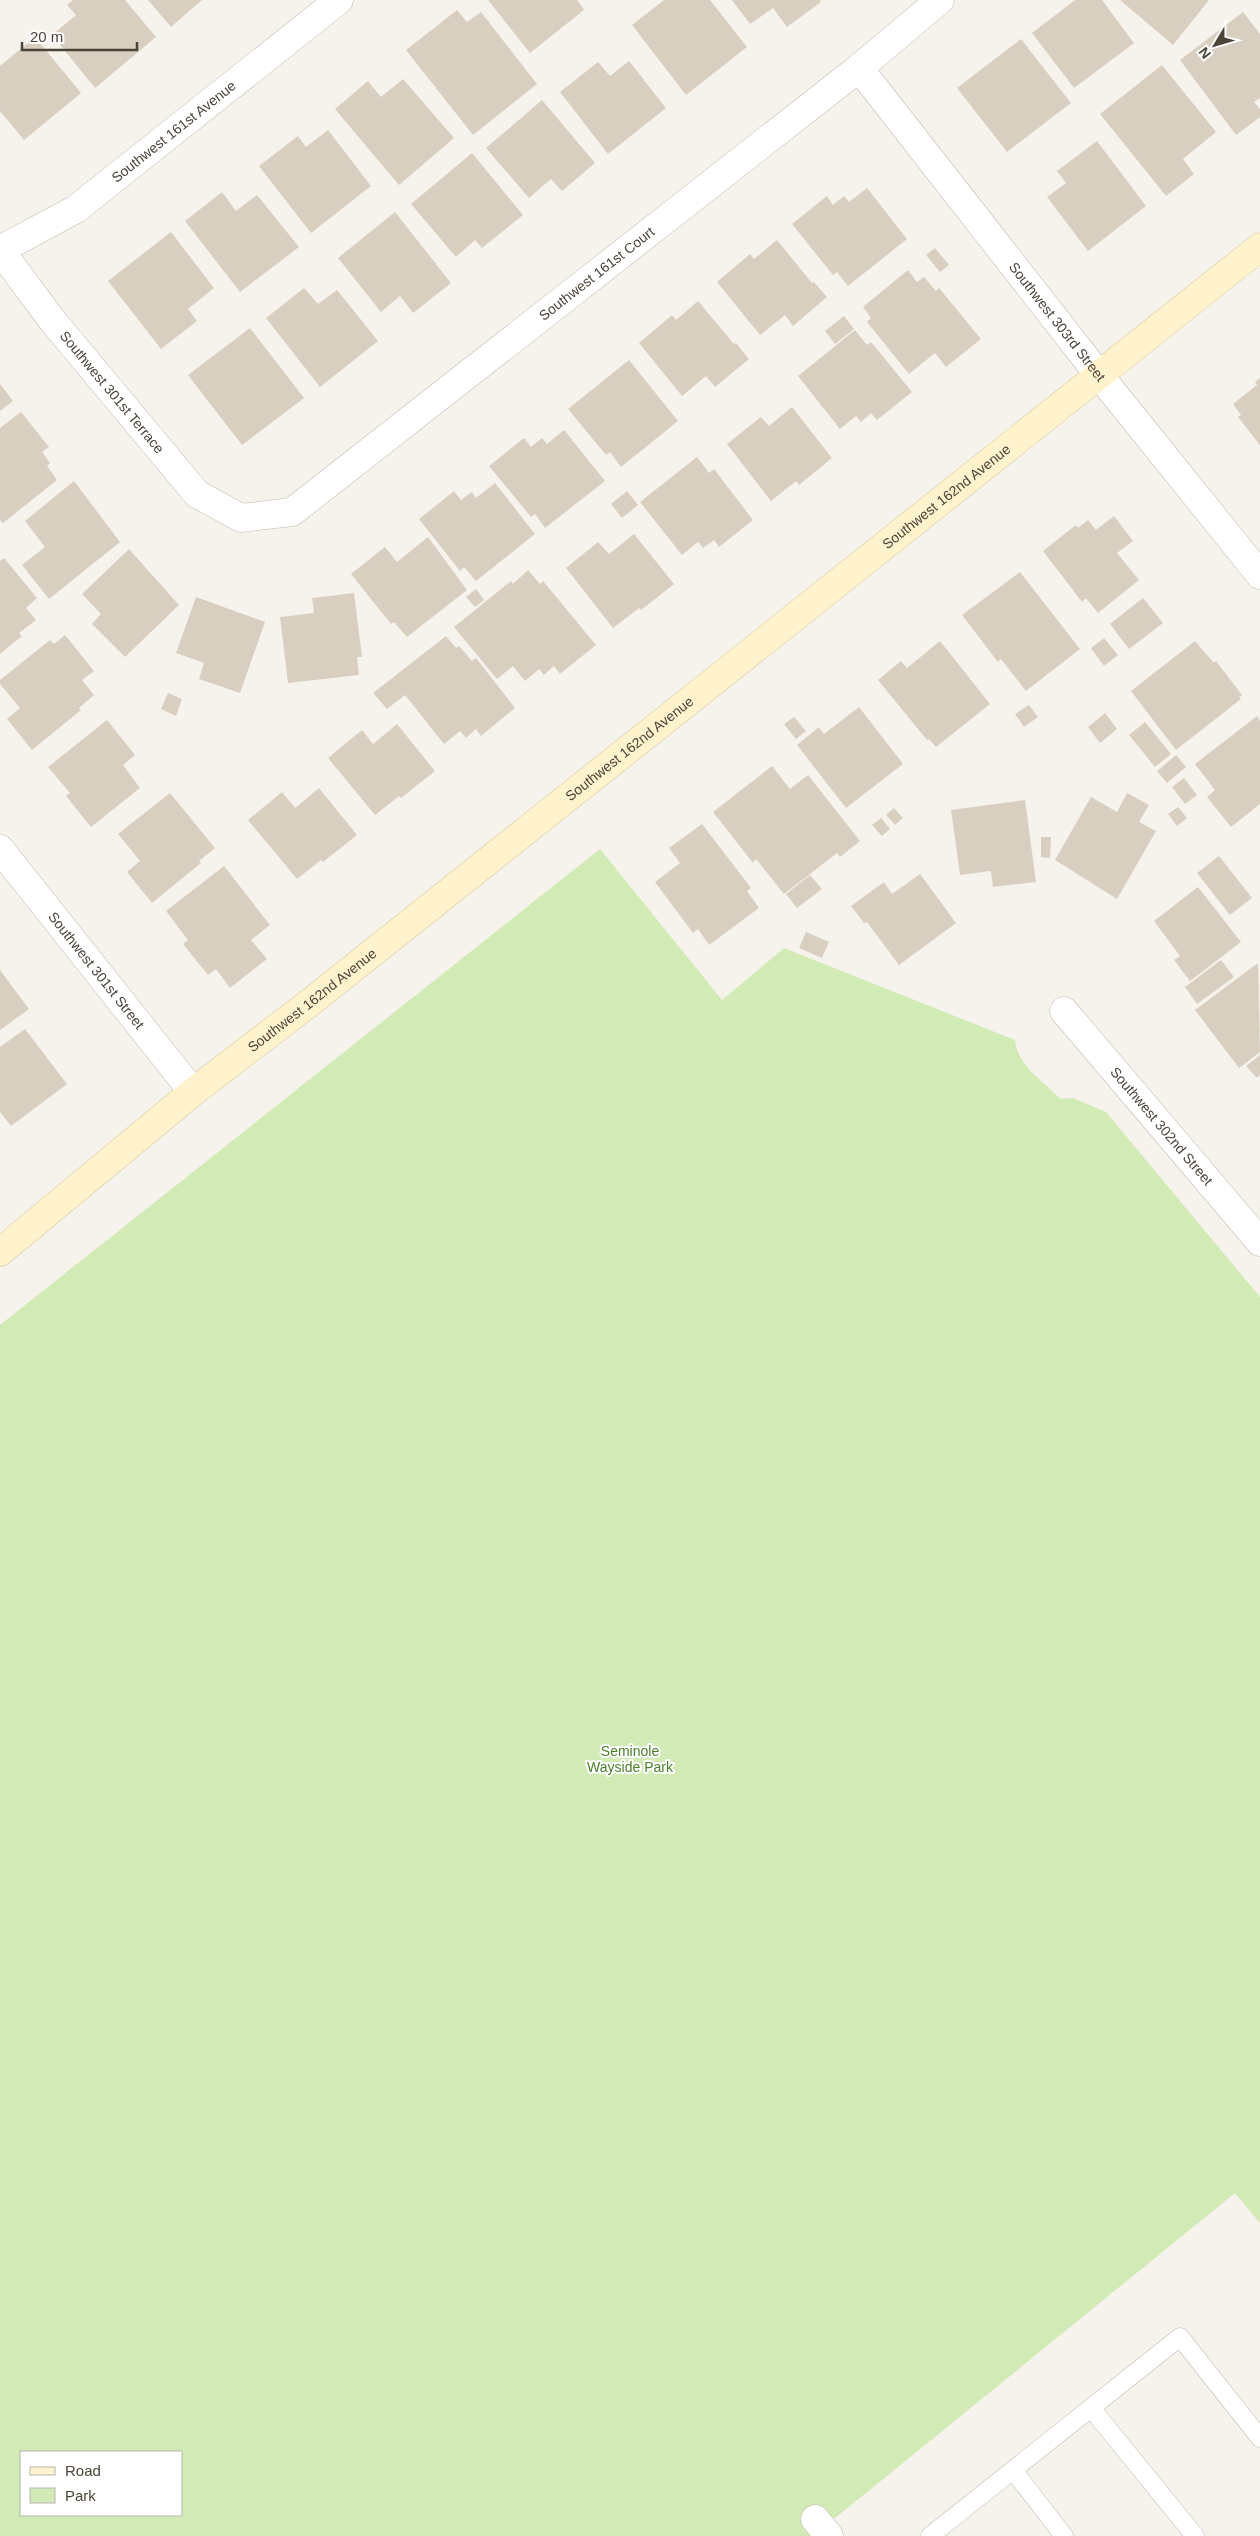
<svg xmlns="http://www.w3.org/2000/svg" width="1260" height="2536" font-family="Arial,sans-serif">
	<rect width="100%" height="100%" fill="#f6f3ec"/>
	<!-- green -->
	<path fill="#d2eab5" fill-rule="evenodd" d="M600 849 722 1000 784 948 1015 1040C1018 1067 1043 1080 1060 1099L1073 1098 1106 1112 1260 1297V2223L1235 2193 813 2536H0V1325ZM21 2452H181V2515H21Z"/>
	<!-- building -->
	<path fill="#d8cfc1" d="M73 0H125L156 37 95 88 52 35 76 15 67 5Z
		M148 0H202L171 27Z
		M488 0H577L584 10 530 53Z
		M664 0H710L747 47 686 95 632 25Z
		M732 0H820L821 2 787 27 773 8 750 24Z
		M1075 0H1102L1134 43 1074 88 1032 33Z
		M1120 0H1209L1173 45Z
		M457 10 467 22 481 12 537 84 473 135 406 50Z
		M1243 12 1260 34V98L1254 102 1260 109V117L1236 135 1180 60Z
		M35 37 81 93 24 140 0 111V66Z
		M1021 39 1071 103 1007 152 957 88Z
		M629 61 666 108 608 154 560 92 598 62 610 76Z
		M1162 65 1216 132 1183 159 1194 174 1166 196 1100 114Z
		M403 79 454 138 399 185 335 109 368 81 381 97Z
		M542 100 595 163 562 191 551 179 529 198 486 148Z
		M328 130 371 186 311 233 259 166 298 136 306 147Z
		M1097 141 1146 206 1088 251 1047 197 1066 183 1057 171Z
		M472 153 523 215 482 248 475 240 456 257 411 204Z
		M867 188 907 239 848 286 837 272 833 275 792 224 827 196 833 205 844 196 849 202Z
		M222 192 236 211 257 195 299 247 240 292 185 221Z
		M395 212 451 283 413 313 400 296 381 312 338 258Z
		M171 232 214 288 188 309 197 321 161 349 108 281Z
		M777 240 812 283 814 282 827 297 793 326 785 315 760 335 717 282 750 254 754 259Z
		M935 248 949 265 940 272 926 255Z
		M908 270 917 282 924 277 936 291 939 288 981 339 946 367 935 353 909 374 867 322 871 318 863 307Z
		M304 288 318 304 337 290 378 341 320 387 266 318Z
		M698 301 734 344 736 343 749 359 715 387 706 376 682 396 639 343 672 315 676 320Z
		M844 316 854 329 835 344 825 331Z
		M250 328 304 398 242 445 188 375Z
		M855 330 867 345 871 342 912 392 877 420 871 413 861 422 856 416 840 429 798 376Z
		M629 360 678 421 621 467 610 452 606 455 568 409Z
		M1260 378V445L1238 417 1241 415 1233 404 1257 385 1255 382Z
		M0 384 13 401 0 411Z
		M792 407 832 458 799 485 796 481 771 501 727 444 761 417 769 426Z
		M21 412 49 447 42 452 50 463 47 466 57 480 3 523 0 520V428Z
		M564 430 605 481 545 528 535 514 531 517 489 466 524 438 531 447 542 438 547 444Z
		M697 457 709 473 714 469 753 520 719 547 714 540 703 548 698 542 682 555 640 502Z
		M74 481 120 542 49 599 22 565 45 547 25 521Z
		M495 483 535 534 476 581 464 567 460 571 419 519 454 491 461 500 472 492 476 498Z
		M627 491 638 505 622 518 611 504Z
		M1114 516 1133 541 1117 553 1139 580 1098 613 1086 598 1082 602 1043 551 1076 525 1078 528 1088 520 1096 530Z
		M634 534 674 584 641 610 639 608 613 628 566 568 598 542 609 554Z
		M428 537 467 590 407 637 394 622 391 624 351 574 385 547 397 562Z
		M129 549 179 605 125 657 92 624 101 614 82 594Z
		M4 558 37 598 26 608 36 620 19 633 22 636 0 654V561Z
		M528 570 540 584 543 581 596 645 560 674 554 666 544 675 539 669 525 681 513 666 497 679 454 627 511 581 513 584Z
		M1020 572 1080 649 1026 691 1001 659 998 662 962 615Z
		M476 589 484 600 475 607 466 597Z
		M354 593 362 657H357L359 675 288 683 280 617 314 613 312 598Z
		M196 597 265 622 240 693 199 679 204 663 176 653Z
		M1143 598 1163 623 1129 649 1110 624Z
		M65 635 94 671 82 680 94 695 79 708 81 710 32 750 7 719 20 708 0 684V680L50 640 54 644Z
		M446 636 456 648 459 646 472 661 476 658 515 708 481 736 476 729 466 738 460 731 444 744 405 695 387 709 373 693Z
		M1104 638 1118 655 1104 666 1091 648Z
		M940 641 990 704 936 747 929 739 927 740 878 680 901 661 907 668Z
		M1195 641 1214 663 1216 661 1242 695 1239 697 1241 699 1176 750 1131 691Z
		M168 693 182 699 176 716 161 709Z
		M1029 705 1038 717 1024 727 1015 714Z
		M859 707 903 764 846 808 797 745 819 727 824 734Z
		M1105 713 1117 729 1100 743 1088 727Z
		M1257 716 1260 721V804L1231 827 1207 797 1215 790 1195 764Z
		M794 717 806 731 796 739 784 724Z
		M107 720 135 755 123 765 140 788 91 827 66 796 70 793 48 767Z
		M1145 722 1171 754 1155 767 1129 735Z
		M397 724 435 771 401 798 399 796 375 815 328 758 362 730 373 744Z
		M1176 755 1186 767 1167 783 1157 771Z
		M772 766 790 789 808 775 860 841 840 857 837 853 784 894 756 859 753 863 713 812Z
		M1184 778 1197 795 1185 804 1172 787Z
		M319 788 357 835 323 862 321 860 297 879 248 820 282 792 295 808Z
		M170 793 215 848 199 861 201 863 152 903 127 872 140 861 118 834Z
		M1127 793 1149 805 1139 822 1156 831 1117 899 1055 860 1091 797 1117 812Z
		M1025 800 1036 882 993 887 991 871 960 875 951 810Z
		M1178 807 1187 818 1177 826 1168 814Z
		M894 808 903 818 895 825 886 815Z
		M881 818 890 829 882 836 872 825Z
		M702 824 751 888 747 891 759 908 709 945 698 929 693 933 655 882 680 863 669 848Z
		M1041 837H1051L1050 858 1041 857Z
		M1219 856 1252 898 1230 915 1197 873Z
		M224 866 270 925 251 940 267 959 230 988 216 969 208 975 183 944 188 940 166 911Z
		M920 874 956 923 899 965 867 922 864 923 851 906 884 882 892 894Z
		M810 875 822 889 797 908 786 894Z
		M1198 887 1241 942 1190 981 1174 960 1180 956 1154 921Z
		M806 932 829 942 822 958 799 948Z
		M1221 960 1234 977 1197 1004 1185 987Z
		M1258 963 1260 1052 1239 1068 1195 1010Z
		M0 970 29 1009 0 1030Z
		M25 1029 67 1084 11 1126 0 1112V1047Z
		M1260 1055V1075L1257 1078 1246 1066Z"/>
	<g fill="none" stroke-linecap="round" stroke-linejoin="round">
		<!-- lane casing -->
		<g stroke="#c2bbae" stroke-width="19">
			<path id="lane" d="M1091 2408 1195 2536
				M1013 2470 1064 2536
				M930 2536 1180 2337 1260 2438"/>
		</g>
		<!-- street casing -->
		<g stroke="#c2bbae" stroke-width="29">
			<g id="street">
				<path id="s1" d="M859 68 1099 375 1260 575"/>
				<path id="s2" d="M0 250 52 320 197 494 241 518 292 512 859 68 940 0"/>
				<path id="s3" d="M0 250 76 209 339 0"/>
				<path id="s4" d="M0 849 193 1092"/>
				<path id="s5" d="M1064 1011 1260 1242"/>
				<path d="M815 2519 829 2536"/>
			</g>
		</g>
		<!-- secondary casing -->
		<g stroke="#d6c79b" stroke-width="29">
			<g id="secondary">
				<path id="s6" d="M0 1252 193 1092 308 1004 1260 247"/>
			</g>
		</g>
		<!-- lane -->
		<use href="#lane" stroke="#fff" stroke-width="18"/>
		<!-- street -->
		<use href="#street" stroke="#fff" stroke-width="28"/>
		<!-- secondary -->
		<use href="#secondary" stroke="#fff3cd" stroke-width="28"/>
	</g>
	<g text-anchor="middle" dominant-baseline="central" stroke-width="4" stroke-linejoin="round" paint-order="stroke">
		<!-- street labels -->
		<g font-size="14" fill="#4b4439" stroke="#fff">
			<text stroke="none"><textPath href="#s3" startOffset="211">Southwest 161st Avenue</textPath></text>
			<text stroke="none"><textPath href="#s2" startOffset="802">Southwest 161st Court</textPath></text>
			<text stroke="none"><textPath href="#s1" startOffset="322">Southwest 303rd Street</textPath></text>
			<text stroke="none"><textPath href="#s2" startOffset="181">Southwest 301st Terrace</textPath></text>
			<text stroke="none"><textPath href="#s6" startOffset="1211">Southwest 162nd Avenue</textPath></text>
			<text stroke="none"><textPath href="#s6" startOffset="806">Southwest 162nd Avenue</textPath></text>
			<text stroke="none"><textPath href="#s4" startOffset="155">Southwest 301st Street</textPath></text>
			<text stroke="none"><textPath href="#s6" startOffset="401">Southwest 162nd Avenue</textPath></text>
			<text stroke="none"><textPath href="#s5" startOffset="151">Southwest 302nd Street</textPath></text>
		</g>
		<!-- park labels -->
		<g font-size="14" fill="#4a7f2a" stroke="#fff">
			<text x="630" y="1751">Seminole<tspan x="630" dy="16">Wayside Park</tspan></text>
		</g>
	</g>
	<!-- legend -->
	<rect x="20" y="2451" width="162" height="65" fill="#ffffff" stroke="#b7b4b0"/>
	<rect x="30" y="2467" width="25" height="8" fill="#fff3cd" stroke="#b7b4b0"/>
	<text x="65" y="2476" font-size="15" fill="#4b4439">Road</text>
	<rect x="30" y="2488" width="25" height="15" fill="#d2eab5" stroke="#b7b4b0"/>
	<text x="65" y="2501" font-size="15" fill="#4b4439">Park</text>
	<!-- north arrow -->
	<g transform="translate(1215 45) rotate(232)" stroke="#ffffff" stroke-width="4" paint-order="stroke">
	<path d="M0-4L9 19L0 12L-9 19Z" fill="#4b4439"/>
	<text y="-8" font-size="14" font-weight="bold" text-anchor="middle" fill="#4b4439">N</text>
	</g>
	<!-- scale -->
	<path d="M22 42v8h115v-8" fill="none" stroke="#4b4439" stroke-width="2.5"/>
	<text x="30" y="42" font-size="15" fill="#4b4439" stroke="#ffffff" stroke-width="4" paint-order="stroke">20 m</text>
</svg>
